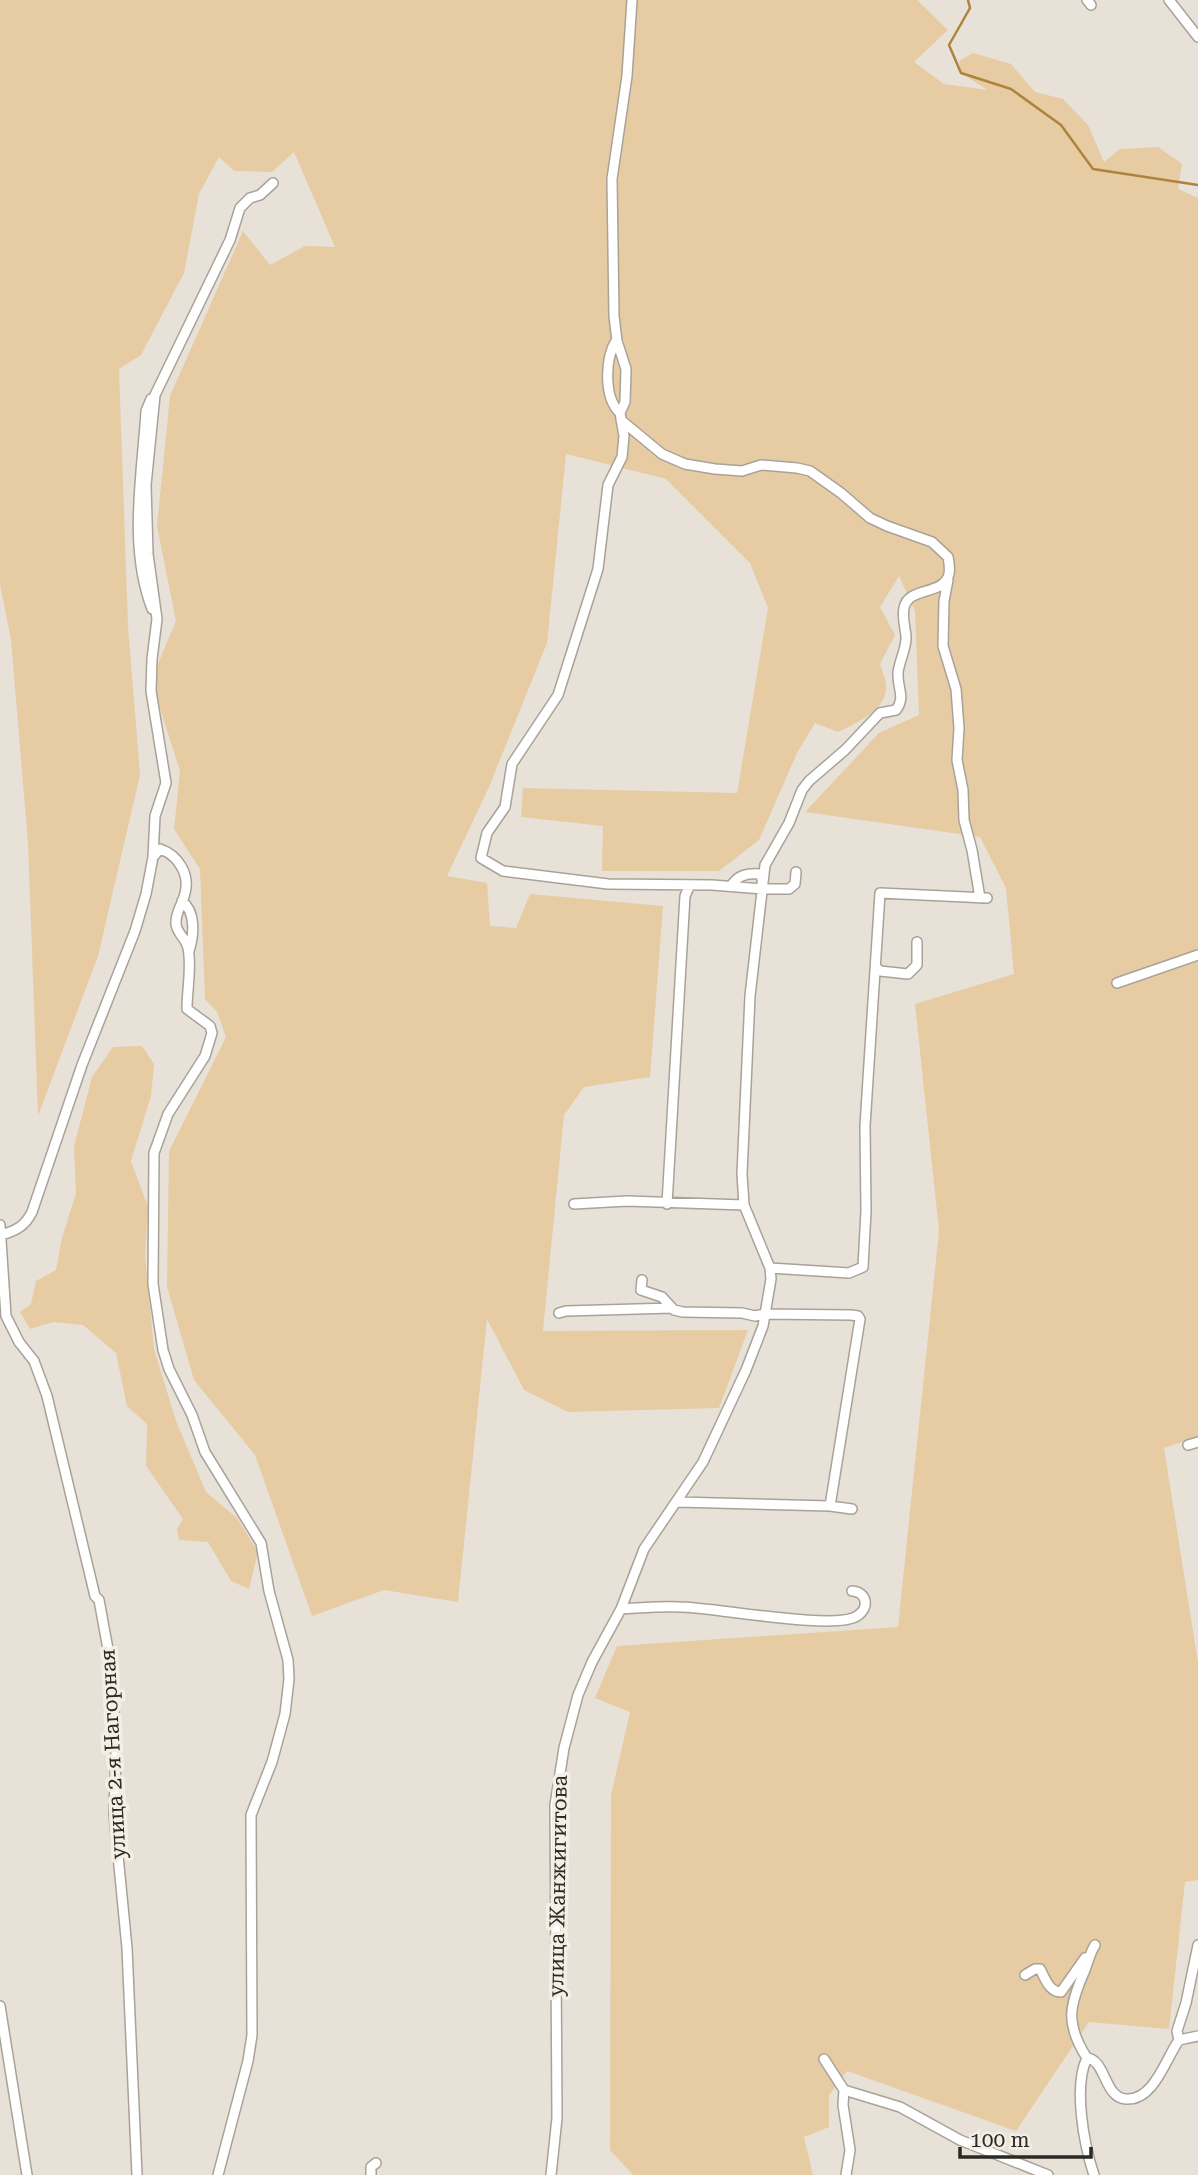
<svg xmlns="http://www.w3.org/2000/svg" width="1198" height="2175" font-family="'Roboto Serif',serif">
	<rect width="100%" height="100%" fill="#e7e1d7"/>
	<!-- green -->
	<path fill="#e7cca3" d="M0 0H917L948 30 914 62 944 84 988 90 961 73 959 61 973 53 1011 64 1035 92 1063 99 1088 125 1104 162 1120 149 1158 147 1182 164 1178 189 1198 198V1437L1164 1448 1198 1663V1880L1185 1882 1169 2029 1089 2022 1016 2131 847 2071 829 2095V2127L804 2137 813 2175H633L610 2150 611 1795 630 1712 595 1698 617 1646 898 1627 939 1231 915 1004 1014 974 1006 888 980 837 805 812 879 733 919 715 915 611 899 576 880 607 895 635 880 664C882 671 886 679 886 686 888 709 855 724 838 732L815 723 797 753 759 840 719 871H602L603 826 521 817 523 788 737 793 768 608 750 563 666 479 566 454 547 643 489 787 447 876 487 883 490 926 516 928 530 894 663 906 650 1077 584 1087 564 1115 543 1331 748 1330 719 1408 568 1412 524 1390 487 1319 458 1602 384 1590 312 1616 255 1455 194 1380 167 1287 169 1151 226 1037 217 1012 205 999 200 869 174 829 180 771 151 680 176 621 157 526 170 396 243 231 270 265 305 246 335 247 294 152 272 172 234 171 219 157 199 194 184 273 141 355 119 369 128 626 140 775 98 956 38 1116 28 842 11 640 0 584Z
		M142 1046 154 1064 151 1096 131 1161 148 1207 145 1255 154 1349 176 1421 206 1492 237 1518 258 1552 249 1589 231 1581 208 1542 179 1540 177 1529 183 1519 146 1466 147 1424 127 1406 116 1353 83 1325 53 1322 30 1329 20 1312 31 1304 36 1281 56 1270 62 1238 76 1193 74 1146 92 1077 113 1047Z"/>
	<g fill="none" stroke-linecap="round" stroke-linejoin="round">
		<!-- stream -->
		<path stroke="#ae833c" stroke-width="2.5" d="M968 0 970 8 949 45 961 73 1011 89 1061 125 1093 169 1198 185"/>
		<!-- minor casing -->
		<g stroke="#a8a299" stroke-width="12">
			<path id="minor" d="M632 0 627 76 612 179 614 316 617 341 626 369 625 402 620 413 624 436 622 457 608 485 598 569 558 695 512 764 505 807 487 833 481 858 503 871 608 884 712 885 763 889H789L795 884 796 872
				M1087 0 1091 5
				M1169 0 1198 37
				M617 339C605 357 603 397 620 413
				M151 399 146 411C142 477 128 546 152 609
				M948 580 944 601 943 646 956 689 959 728 957 760 963 790 964 820 972 850 980 898
				M153 857 160 849C178 855 190 874 185 893 183 904 175 912 176 924 177 934 186 938 188 948 192 968 187 988 187 1009L210 1026 212 1033 205 1056 168 1114 154 1153 153 1284 163 1350 169 1369 192 1415 205 1452 261 1543 269 1591 288 1660 289 1679 285 1714 272 1762 251 1815 252 2035 248 2061 218 2175
				M731 886C738 875 747 873 760 874L763 881 762 883
				M182 901C196 912 194 935 189 951
				M876 967 880 971 908 974 917 965V942
				M1117 983 1198 955
				M574 1204 627 1201 744 1205
				M667 1204 685 896 690 885
				M0 1225 6 1316 19 1342 34 1361 47 1396 95 1596 99 1600 112 1671 116 1753 114 1814 127 1948 137 2175
				M2 1235C17 1230 25 1226 32 1212L82 1065 135 931 146 894 153 857 155 816 166 783 151 691 152 659 157 619 148 554 146 485 155 395 230 240 240 208 250 198 260 195 273 183
				M770 1268 849 1273 863 1267 866 1211 865 1126 880 893 987 898
				M642 1280 641 1290 662 1297 674 1310 683 1312 742 1313 755 1316 765 1314 851 1315 858 1316 860 1319 830 1506 677 1502
				M559 1313 566 1311 672 1308
				M1188 1445 1198 1442
				M830 1506 852 1509
				M621 1609C641 1608 661 1606 680 1607 713 1607 835 1631 857 1616 870 1608 867 1592 852 1591
				M1025 1975 1035 1969H1040C1045 1978 1049 1992 1061 1992L1085 1958
				M0 2006 27 2175
				M1179 2040 1177 2031 1186 2003 1198 1945
				M1087 2058C1065 2024 1069 2006 1085 1970 1088 1962 1090 1953 1095 1945
				M824 2059 844 2090
				M371 2175V2167L376 2163
				M551 2175 557 2118 555 1805 564 1748 578 1695 592 1662 621 1609 644 1549 703 1462 746 1370 763 1326 771 1279 770 1268 744 1205 742 1174 750 996 765 865 789 823 802 790 809 781 845 750 880 713 896 710C906 697 897 688 898 673 899 661 907 648 906 636 905 626 902 618 904 608 908 586 944 596 949 574 950 569 949 562 948 557L932 542 887 526 870 518 841 493 810 471 797 468 761 465 742 471 715 469 685 464 662 454 621 420
				M846 2175 850 2150 843 2105 844 2090 900 2107 960 2140 1048 2175
				M1094 2175C1084 2145 1073 2086 1087 2058 1106 2060 1104 2098 1126 2099 1154 2101 1166 2058 1179 2040L1198 2036"/>
		</g>
		<!-- minor -->
		<use href="#minor" stroke="#fff" stroke-width="9"/>
	</g>
	<g text-anchor="middle" dominant-baseline="central" stroke-width="7" stroke-linejoin="round" paint-order="stroke">
		<!-- street labels -->
		<g font-size="21" fill="#2b2925" stroke="#f4eee4">
			<text transform="translate(113 1754) rotate(-93)">улица 2-я Нагорная</text>
			<text transform="translate(558 1886) rotate(-89)">улица Жанжигитова</text>
		</g>
	</g>
	<!-- scale -->
	<path d="M960 2147v10h131v-10" fill="none" stroke="#2b2925" stroke-width="3.5"/>
	<text x="970" y="2147" font-size="21" fill="#2b2925" stroke="#f4eee4" stroke-width="5" paint-order="stroke">100 m</text>
</svg>
